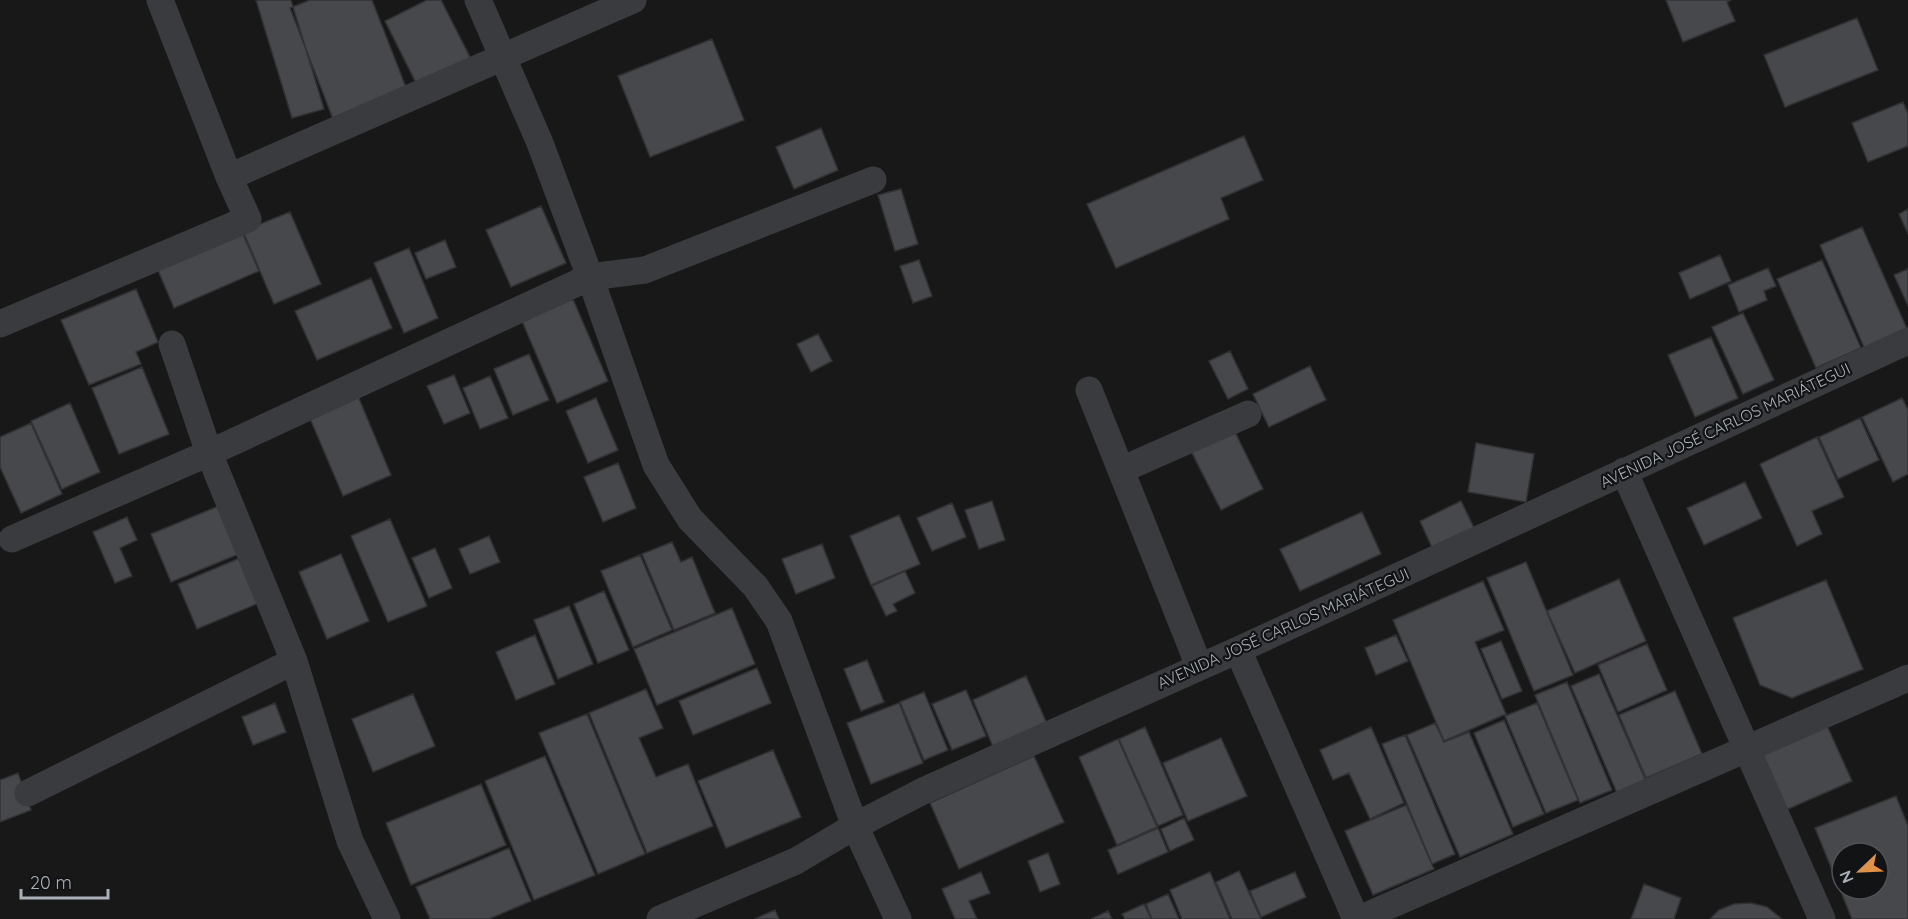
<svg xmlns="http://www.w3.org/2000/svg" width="1908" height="919" font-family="Quicksand,sans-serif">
	<rect width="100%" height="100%" fill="#181819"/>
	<!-- building -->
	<path fill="#47484c" stroke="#323235" stroke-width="1.5" fill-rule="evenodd" d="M256 0H291L324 109 292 118Z
		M310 0H372L407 90 333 119 290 8Z
		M427 0H441L473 63 420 91 385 21Z
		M1666 0H1731L1727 2 1735 21 1683 42Z
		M1857 18 1878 70 1785 107 1764 55Z
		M712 39 744 120 650 157 618 76Z
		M1903 102 1908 114V146L1868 162 1852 123Z
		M821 128 838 170 794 189 776 147Z
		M1244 136 1263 180 1221 198 1229 219 1116 268 1087 204Z
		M901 189 918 244 895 251 878 195Z
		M541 206 566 263 511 287 486 230Z
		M1908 209V234L1899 214Z
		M290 212 321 284 274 304 243 231Z
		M1862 227 1908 331 1866 352 1820 245Z
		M242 232 259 271 174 308 157 268Z
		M445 240 456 267 426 279 415 253Z
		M409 248 438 318 404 333 374 263Z
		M1720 255 1731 281 1690 299 1679 273Z
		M919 260 932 296 913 303 900 266Z
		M1822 260 1861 348 1816 368 1777 279Z
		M1768 268 1776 286 1764 291 1767 300 1739 312 1728 285Z
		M1908 269V306L1894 275Z
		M371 278 392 328 317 360 295 311Z
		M136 289 158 342 136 352 141 364 89 385 61 320Z
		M573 299 608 381 557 403 522 321Z
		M1743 313 1774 380 1743 394 1712 327Z
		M818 334 832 361 811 372 797 344Z
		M1711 337 1738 398 1695 417 1668 355Z
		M1230 351 1248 389 1228 399 1209 361Z
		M529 354 549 400 513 415 494 369Z
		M1310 366 1326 400 1269 427 1253 394Z
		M142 367 169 434 119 454 92 388Z
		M454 375 470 413 444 424 427 386Z
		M490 376 508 418 480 429 463 388Z
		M355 389 391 475 343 496 306 409Z
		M596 398 618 450 588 463 566 411Z
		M1902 398 1908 410V474L1893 482 1862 417Z
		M70 403 100 472 62 489 31 421Z
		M1860 418 1879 460 1838 479 1819 437Z
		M31 423 62 494 21 513 0 467V437Z
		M1234 430 1263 489 1221 510 1191 451Z
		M1817 437 1844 497 1812 511 1822 534 1797 546 1760 464Z
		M1476 443 1534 454 1526 502 1468 492Z
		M618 463 636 508 603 522 584 477Z
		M1745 482 1762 518 1704 545 1687 508Z
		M992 501 1005 540 979 549 965 510Z
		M1461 501 1476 532 1434 552 1420 521Z
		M226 503 246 551 171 582 151 534Z
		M952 503 966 537 932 551 917 518Z
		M1362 512 1381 554 1300 591 1280 549Z
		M899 515 920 564 871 585 850 536Z
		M127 517 137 540 120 548 132 576 115 583 93 532Z
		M390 519 427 606 388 622 351 536Z
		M489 536 500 562 470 574 459 549Z
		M672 542 681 562 692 557 715 613 674 630 642 554Z
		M822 544 835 578 796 594 782 559Z
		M435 548 452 588 429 598 412 558Z
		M341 554 369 621 327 639 299 572Z
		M247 555 266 600 197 629 178 584Z
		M640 555 672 630 633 647 601 571Z
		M1526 562 1573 675 1534 691 1487 578Z
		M905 571 915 593 893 604 897 611 886 616 872 586Z
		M1619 579 1646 641 1575 673 1547 611Z
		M1826 580 1863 669 1792 698 1760 685 1733 618Z
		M1483 581 1504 630 1475 642 1506 714 1444 741 1393 620Z
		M604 591 629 650 598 663 574 604Z
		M569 606 593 664 558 679 534 620Z
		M732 608 755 664 657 705 634 649Z
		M535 635 555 684 516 700 496 652Z
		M1396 635 1408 661 1376 675 1365 648Z
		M1501 641 1522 691 1502 699 1481 649Z
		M1647 644 1667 690 1618 712 1598 665Z
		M867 660 884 702 861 711 844 669Z
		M757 668 771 703 693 735 679 701Z
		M1599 674 1646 781 1617 793 1571 686Z
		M1026 676 1048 726 994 749 973 700Z
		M1567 682 1612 790 1580 803 1535 695Z
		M646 689 663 728 639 738 656 777 688 764 713 826 647 853 589 713Z
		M966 690 986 736 952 750 932 704Z
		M1675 691 1702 754 1646 778 1619 715Z
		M924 692 948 750 924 760 900 702Z
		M413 694 435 746 373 772 352 719Z
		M275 703 286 732 253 745 242 717Z
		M899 703 923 763 871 784 847 723Z
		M1537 703 1578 800 1546 813 1505 716Z
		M587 714 645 854 598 874 539 733Z
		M1824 719 1852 781 1779 813 1752 751Z
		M1504 720 1544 814 1513 827 1474 733Z
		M1435 723 1444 742 1469 732 1513 834 1460 857 1407 735Z
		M1145 727 1183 815 1158 826 1119 739Z
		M1371 727 1404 803 1370 819 1349 773 1333 780 1320 750Z
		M1405 735 1455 854 1432 864 1382 744Z
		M1221 738 1247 796 1188 821 1163 763Z
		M1118 739 1157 827 1117 845 1079 757Z
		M773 750 801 817 726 848 698 781Z
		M545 756 595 875 534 900 485 781Z
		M1034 756 1064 822 959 869 930 803Z
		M18 773 31 810 0 822V780Z
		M481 784 506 845 411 885 386 823Z
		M1896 796 1908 826V919H1852L1815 828ZM1842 853H1878V889H1842Z
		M1406 805 1434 869 1373 895 1345 831Z
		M1184 818 1194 840 1170 851 1161 829Z
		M1158 828 1168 852 1118 874 1108 850Z
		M509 848 531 901 489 919H430L416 887Z
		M1048 853 1060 884 1040 892 1028 861Z
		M1239 871 1261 919H1232L1216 882Z
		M981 872 990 893 969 901 977 919H955L942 889Z
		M1210 872 1230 919H1182L1170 890Z
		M1295 872 1306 897 1261 917 1250 891Z
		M1644 884 1681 898 1674 919H1631Z
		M1168 894 1179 919H1152L1146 904Z
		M1751 903 1767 907 1782 919H1710L1719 910 1734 904Z
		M1144 904 1151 919H1125L1122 914Z
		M775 910 779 919H754Z
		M1108 911 1112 919H1091Z"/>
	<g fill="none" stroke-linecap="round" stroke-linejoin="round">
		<!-- minor -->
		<path stroke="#393b3e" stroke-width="27" d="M478 0 540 143 590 277 656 465 690 519 755 586 779 621 855 826 898 919
			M229 177 633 0
			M0 324 248 219 229 177 160 0
			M172 344 209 453 294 661 350 841 387 919
			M1089 390 1199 666
			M1121 470 1248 414
			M1624 471 1822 919
			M12 539 209 453 590 277 645 270 873 180
			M1238 650 1356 919
			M28 793 294 661
			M660 919 796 861 855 826 925 790 1238 650 1908 341
			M1359 919 1908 678"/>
	</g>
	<g text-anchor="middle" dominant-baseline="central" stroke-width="4.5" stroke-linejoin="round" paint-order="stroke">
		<!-- street labels -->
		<g font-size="16" fill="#abb1b8" stroke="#121314">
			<text transform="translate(1725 425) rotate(-25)">AVENIDA JOSÉ CARLOS MARIÁTEGUI</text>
			<text transform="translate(1283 628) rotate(-24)">AVENIDA JOSÉ CARLOS MARIÁTEGUI</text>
		</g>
	</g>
	<!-- north arrow -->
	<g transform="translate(1860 871) rotate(247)"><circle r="28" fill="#121314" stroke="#4f5256" stroke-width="1.5"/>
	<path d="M0-4.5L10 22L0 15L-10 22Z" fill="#e09249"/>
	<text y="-9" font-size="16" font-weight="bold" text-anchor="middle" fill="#abb1b8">N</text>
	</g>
	<!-- scale -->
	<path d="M21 889v9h87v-9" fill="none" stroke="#abb1b8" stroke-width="3"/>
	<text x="30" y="889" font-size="18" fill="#abb1b8" stroke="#121314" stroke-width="4.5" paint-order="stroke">20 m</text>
</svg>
